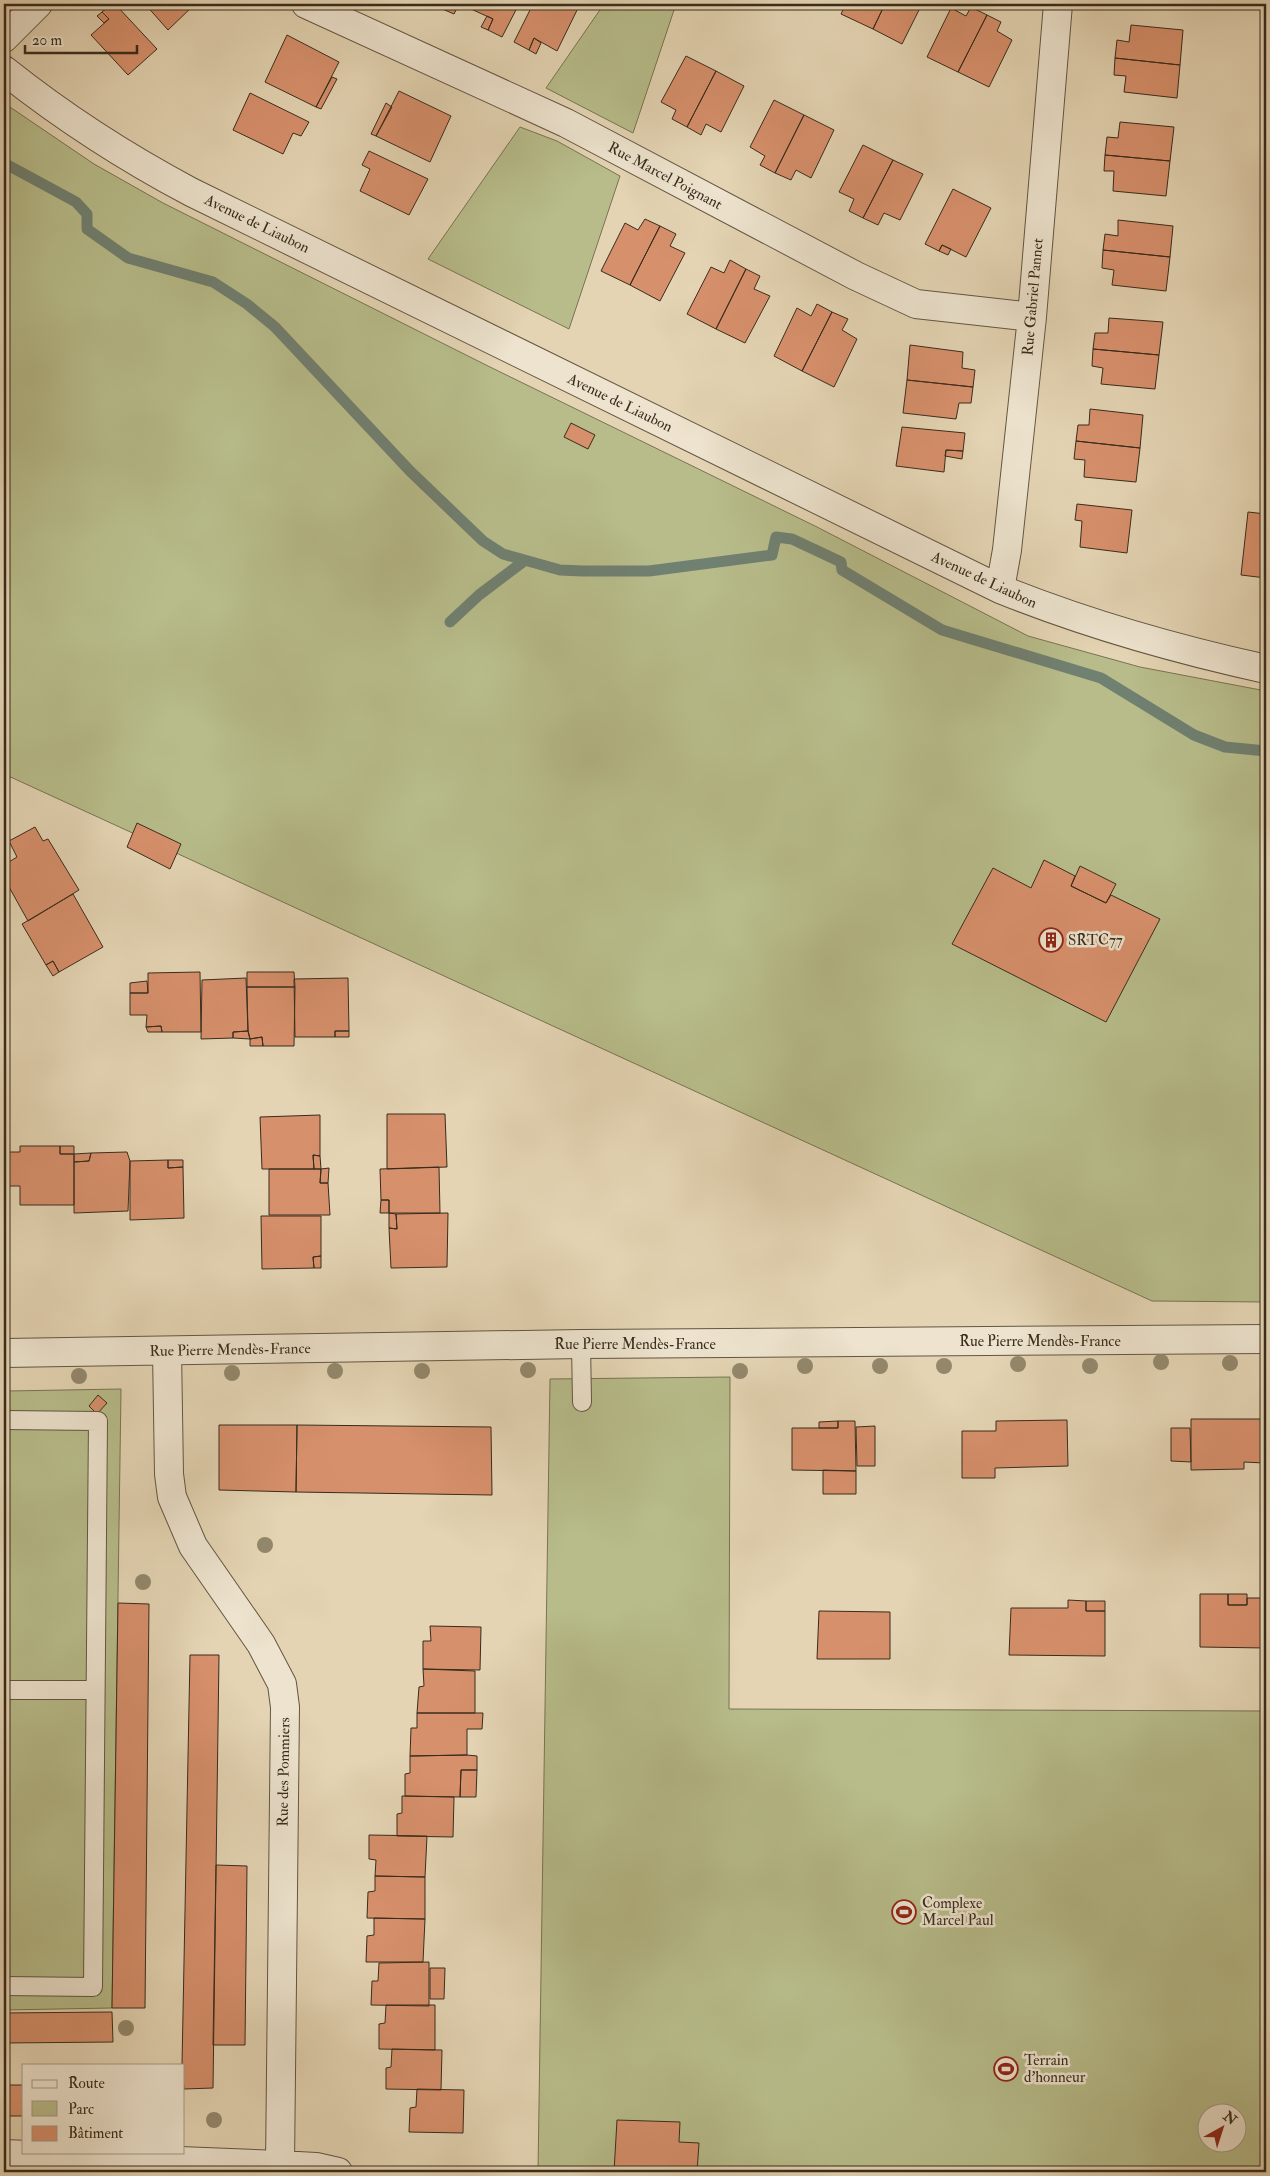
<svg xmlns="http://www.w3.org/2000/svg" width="1270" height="2176" font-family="'IM FELL Double Pica',serif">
	<rect width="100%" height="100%" fill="#e4d4b3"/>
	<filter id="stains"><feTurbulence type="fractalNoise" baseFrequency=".004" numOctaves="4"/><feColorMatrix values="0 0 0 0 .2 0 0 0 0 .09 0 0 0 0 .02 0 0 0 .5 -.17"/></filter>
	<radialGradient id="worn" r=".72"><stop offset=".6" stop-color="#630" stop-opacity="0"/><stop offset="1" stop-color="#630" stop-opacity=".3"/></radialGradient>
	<!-- green -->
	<path fill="#b7bc8a" stroke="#787453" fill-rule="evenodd" d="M604 4H676L633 133 546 88Z
		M4 103 94 164 163 203 488 366 817 527 1028 636 1140 667 1266 691V1302L1152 1301 4 774Z
		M520 127 557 141 620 176 569 329 428 259Z
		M730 1377 729 1709 1266 1711V2172H538L550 1379ZM1208 2114H1238V2144H1208Z
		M121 1389 112 2008 4 2010V1394L8 1391Z"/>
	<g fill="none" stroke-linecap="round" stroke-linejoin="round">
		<!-- stream -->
		<path stroke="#708071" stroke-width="11" d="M4 163 76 202 87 214V229L128 258 213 282 247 304 275 327 410 471 483 541 503 554 560 570 583 571H649L772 555 776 537 792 539 841 562 842 570 942 630 1101 678 1194 735 1225 747 1266 751
			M450 622 479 595 524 561"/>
	</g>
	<!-- building -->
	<path fill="#d7906c" stroke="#382c1c" d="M111 4H115L157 49 128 75 91 35 109 19 102 12Z
		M145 4H195L168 30Z
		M442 4H459L454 14 440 8Z
		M474 4H519L502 37 488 30 493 19 471 9Z
		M533 4H580L557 51 534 38 529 50 514 42Z
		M846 4H885L873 29 841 14Z
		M885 4H922L902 44 873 29Z
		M971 7 987 15 958 72 927 57 951 8 966 16Z
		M102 12 109 19 104 23 97 16Z
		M987 15 1001 22 997 31 1012 40 989 87 958 72Z
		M487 16 493 19 488 30 481 27Z
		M1131 25 1183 30 1180 65 1115 58 1117 40 1129 42Z
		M287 35 339 62 316 107 265 82Z
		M534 38 541 43 536 54 529 50Z
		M686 56 716 71 687 127 672 119 676 110 661 102Z
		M1115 58 1180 65 1177 98 1124 92 1126 76 1114 75Z
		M716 71 744 86 721 132 706 124 701 135 687 127Z
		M332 77 337 79 321 109 316 107Z
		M399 91 451 116 430 162 376 136Z
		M250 93 309 122 301 136 293 133 283 154 233 130Z
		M774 100 804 115 775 173 760 165 765 156 750 147Z
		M386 103 392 107 376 136 371 134Z
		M804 115 834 130 811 178 796 170 791 180 775 173Z
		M1120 122 1174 127 1170 161 1105 155 1107 137 1118 138Z
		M863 145 893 160 863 218 849 211 854 199 839 192Z
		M369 151 428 179 409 215 360 191 370 169 362 165Z
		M1105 155 1170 161 1166 196 1113 191 1114 171H1104Z
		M893 160 923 174 900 220 884 213 878 225 863 218Z
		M953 189 991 208 966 257 942 245 939 251 925 244Z
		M645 219 660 226 630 285 601 271 625 223 638 230Z
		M1118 220 1173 226 1170 257 1103 250 1105 234 1118 236Z
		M660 226 676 234 670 246 685 253 660 301 630 285Z
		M942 245 951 249 948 255 939 251Z
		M1103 250 1170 257 1166 291 1112 285 1114 270 1102 268Z
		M730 260 746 269 716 329 687 314 711 267 724 273Z
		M746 269 760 276 754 289 770 296 745 343 716 329Z
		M817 304 832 312 802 371 774 356 797 308 811 316Z
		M832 312 848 319 842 330 857 339 834 387 802 371Z
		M1109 318 1163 322 1159 355 1093 349 1095 333H1108Z
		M910 345 963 352 962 368 975 370 973 387 907 380Z
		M1093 349 1159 355 1155 389 1101 384 1103 368 1092 366Z
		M907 380 973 387 971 403H959L956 419 903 413Z
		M1090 409 1143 415 1140 448 1076 441 1078 425H1089Z
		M571 423 595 435 588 449 564 437Z
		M902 427 965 433 963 451 946 450 944 472 896 466Z
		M1076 441 1140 448 1136 482 1084 477 1085 460 1074 459Z
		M946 450 963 451 962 459 945 456Z
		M1077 504 1132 510 1127 553 1080 547 1082 521 1075 520Z
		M1248 512 1266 514V578L1241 575Z
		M137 823 181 844 170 869 127 847Z
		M35 827 43 841 48 839 79 890 28 921 4 878V865L17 857 9 841Z
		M1044 860 1075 876 1071 886 1106 903 1111 895 1160 919 1106 1022 952 944 993 868 1031 888Z
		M1080 866 1116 884 1106 903 1071 886Z
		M73 894 103 947 59 972 53 961 46 965 22 924Z
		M53 961 59 972 53 976 46 965Z
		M200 972 201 1032H162L161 1026 146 1027 147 1015H130V993H148V973Z
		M247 972H294L295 987H247Z
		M246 978 248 1031 233 1032V1038L201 1039 202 980Z
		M348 978 349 1031H335V1037H295L294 979Z
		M147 981 148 993H130V983Z
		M247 987H295L294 1046H263L262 1037 250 1039 248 1031Z
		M161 1026 162 1032H148L146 1027Z
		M248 1031 250 1039 233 1038V1032Z
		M335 1031H349V1037H335Z
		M262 1037 263 1046H250V1039Z
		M387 1114H445L447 1167 387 1169Z
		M320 1115V1156L313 1155 314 1169H262L260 1117Z
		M20 1146H60V1154H74V1205H20V1186H9V1152H20Z
		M60 1146H74V1154H60Z
		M127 1152 130 1161 128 1211 74 1213V1162L89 1161 91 1153Z
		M91 1153 89 1161 74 1162V1154Z
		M313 1155 320 1156 321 1169H314Z
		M168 1160H183V1167L168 1168Z
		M168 1160V1168L183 1167 184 1218 130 1220V1161Z
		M439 1167 440 1213H389V1200H381L380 1169Z
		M329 1168 328 1183H320L321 1169Z
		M269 1169H321L320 1183H328L330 1215H269Z
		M381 1200H389V1213H380Z
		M389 1213 396 1214 397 1229 389 1228Z
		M448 1213 447 1267 391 1268 389 1228 397 1229 396 1214Z
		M261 1216H321V1256L313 1257 314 1268 262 1269Z
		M321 1256V1268H314L313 1257Z
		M98 1395 107 1403 97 1414 89 1406Z
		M1191 1419H1264V1463L1244 1462V1469L1191 1470Z
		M1067 1420 1068 1466 995 1468V1478H962V1431H996V1421Z
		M838 1421H855L856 1471 792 1470V1428H838Z
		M838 1421V1428H819V1422Z
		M219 1425H297L296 1492 219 1490Z
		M297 1425 491 1427 492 1495 296 1492Z
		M875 1426V1466H857L856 1427Z
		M1171 1428H1190L1191 1462 1171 1461Z
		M823 1470 856 1471V1494H823Z
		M1200 1594H1228V1605H1247V1598H1266V1648L1200 1647Z
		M1228 1594H1247V1605H1228Z
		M1068 1600 1086 1601V1611H1105V1656L1009 1655 1011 1608H1068Z
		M1086 1601H1105V1611H1086Z
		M118 1603 149 1604 145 2008H112Z
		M819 1611 890 1612V1659H817Z
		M430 1626 481 1627 480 1670 423 1669V1641H431Z
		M190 1655H219L213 2088 184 2089 182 2065Z
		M423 1669 475 1671V1713H417L419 1687 424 1686Z
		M417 1713H483L482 1729H467V1755L410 1756 411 1728H417Z
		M467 1755 477 1756V1770H461L460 1797 405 1796V1774L410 1773V1756Z
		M461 1770H477L476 1797H460Z
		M402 1796 454 1797 453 1837 397 1836V1814L402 1813Z
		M369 1835 427 1836 425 1877 375 1876 376 1860 369 1859Z
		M216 1865 247 1866 245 2045H213Z
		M375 1876 425 1877V1919L367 1918 368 1892 375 1891Z
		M374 1918 425 1919 423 1962H366L367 1936 374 1935Z
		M429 1962V2006L371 2005 372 1981H378L379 1963Z
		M430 1968H445L444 1999H430Z
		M386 2005H435V2050L379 2049V2024L385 2023Z
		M112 2012 113 2042 4 2043V2013Z
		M392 2049 442 2050 441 2090 386 2089V2068L391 2067Z
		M4 2085H24V2116H4Z
		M417 2089 464 2090 463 2133 409 2132 410 2108 416 2107Z
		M617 2120 680 2122 679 2142 699 2143 697 2172H614Z"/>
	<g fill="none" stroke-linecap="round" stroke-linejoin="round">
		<!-- service casing -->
		<g stroke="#635642" stroke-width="20">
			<path id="service" d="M581 1344 582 1402
				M4 1420 98 1421 93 1987 4 1986
				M4 1690H95"/>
		</g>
		<!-- minor casing -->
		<g stroke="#635642" stroke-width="30">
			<path id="minor" d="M306 4 566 123 856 276 916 304 1032 317
				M4 38 38 4
				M4 70C63 117 125 157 191 192L1000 589C1087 624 1175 649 1266 669
				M1000 589 1007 550 1032 317 1058 4
				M167 1351 169 1474 172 1497 193 1546 261 1644 282 1684 285 1707 280 2165
				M4 1353 581 1344 1266 1339
				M4 2154 280 2165 316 2167 338 2172"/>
		</g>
		<!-- service -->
		<use href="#service" stroke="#ede3ce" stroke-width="18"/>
		<!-- minor -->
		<use href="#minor" stroke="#ede3ce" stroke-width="28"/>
	</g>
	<!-- trees -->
	<g fill="#93886c">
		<circle cx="1161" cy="1362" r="8"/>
		<circle cx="1230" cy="1363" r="8"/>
		<circle cx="1018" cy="1364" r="8"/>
		<circle cx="805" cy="1366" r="8"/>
		<circle cx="880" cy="1366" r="8"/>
		<circle cx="944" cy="1366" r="8"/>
		<circle cx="1090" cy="1366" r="8"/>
		<circle cx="528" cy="1370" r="8"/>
		<circle cx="335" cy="1371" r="8"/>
		<circle cx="422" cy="1371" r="8"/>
		<circle cx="740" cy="1371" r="8"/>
		<circle cx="232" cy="1373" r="8"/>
		<circle cx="79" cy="1376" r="8"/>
		<circle cx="265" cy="1545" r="8"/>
		<circle cx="143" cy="1582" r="8"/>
		<circle cx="126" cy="2028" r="8"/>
		<circle cx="214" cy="2120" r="8"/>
	</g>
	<!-- icons -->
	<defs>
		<g id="building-ring" transform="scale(1.25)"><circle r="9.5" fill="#ede3ce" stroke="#8f2418" stroke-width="1.5"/><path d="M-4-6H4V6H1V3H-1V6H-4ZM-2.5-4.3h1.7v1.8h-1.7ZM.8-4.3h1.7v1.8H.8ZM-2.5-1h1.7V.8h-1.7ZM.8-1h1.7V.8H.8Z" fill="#8f2418"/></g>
		<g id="stadium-ring" transform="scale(1.25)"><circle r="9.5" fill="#ede3ce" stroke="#8f2418" stroke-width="1.5"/><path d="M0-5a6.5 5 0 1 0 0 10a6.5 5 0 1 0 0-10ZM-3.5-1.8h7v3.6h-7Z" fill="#8f2418"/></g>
	</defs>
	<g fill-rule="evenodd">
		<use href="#building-ring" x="1051" y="940"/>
		<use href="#stadium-ring" x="904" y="1912"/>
		<use href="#stadium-ring" x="1006" y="2069"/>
	</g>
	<g text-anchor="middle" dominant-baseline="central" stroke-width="5" stroke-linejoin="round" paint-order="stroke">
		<!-- street labels -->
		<g font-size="15" fill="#382c1c" stroke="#ede3ce">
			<text transform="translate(665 176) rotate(28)">Rue Marcel Poignant</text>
			<text transform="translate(257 224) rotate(26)">Avenue de Liaubon</text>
			<text transform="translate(1033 297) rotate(-85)">Rue Gabriel Pannet</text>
			<text transform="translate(620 403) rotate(26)">Avenue de Liaubon</text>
			<text transform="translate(984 580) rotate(25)">Avenue de Liaubon</text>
			<text x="1040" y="1341">Rue Pierre Mendès-France</text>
			<text x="635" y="1344">Rue Pierre Mendès-France</text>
			<text transform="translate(230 1350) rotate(-1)">Rue Pierre Mendès-France</text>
			<text transform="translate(284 1772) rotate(-89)">Rue des Pommiers</text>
		</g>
		<!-- poi labels -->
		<g font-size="15" fill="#382c1c" stroke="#ede3ce" text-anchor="start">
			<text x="1068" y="940">SRTC77</text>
			<text x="922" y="1903">Complexe<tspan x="922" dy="17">Marcel Paul</tspan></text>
			<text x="1024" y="2060">Terrain<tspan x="1024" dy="17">d’honneur</tspan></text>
		</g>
	</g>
	<!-- margin -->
	<rect width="1270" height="2176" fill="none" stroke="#e4d4b3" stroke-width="20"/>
	<rect x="5" y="5" width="1260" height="2166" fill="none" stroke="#382c1c" stroke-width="2.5"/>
	<rect x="10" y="10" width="1250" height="2156" fill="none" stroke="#382c1c"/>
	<!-- legend -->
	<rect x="22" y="2064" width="162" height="90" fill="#ede3ce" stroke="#a59a87"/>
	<rect x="32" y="2080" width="25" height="8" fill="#ede3ce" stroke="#a59a87"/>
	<text x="68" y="2088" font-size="15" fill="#382c1c">Route</text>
	<rect x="32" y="2101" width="25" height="15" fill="#b7bc8a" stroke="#a59a87"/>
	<text x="68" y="2114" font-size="15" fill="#382c1c">Parc</text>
	<rect x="32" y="2126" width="25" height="15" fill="#d7906c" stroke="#a59a87"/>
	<text x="68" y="2138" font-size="15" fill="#382c1c">Bâtiment</text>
	<!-- north arrow -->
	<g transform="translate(1222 2128) rotate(39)"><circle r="24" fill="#ede3ce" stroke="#a59a87"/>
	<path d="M0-4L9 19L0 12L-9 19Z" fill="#8f2418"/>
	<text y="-8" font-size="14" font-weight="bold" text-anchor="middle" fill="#382c1c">N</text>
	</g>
	<!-- scale -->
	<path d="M25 45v8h112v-8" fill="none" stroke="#382c1c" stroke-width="2.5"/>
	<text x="32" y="45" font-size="15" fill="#382c1c" stroke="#ede3ce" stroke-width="4" paint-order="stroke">20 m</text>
	<rect width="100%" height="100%" filter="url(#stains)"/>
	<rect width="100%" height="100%" fill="url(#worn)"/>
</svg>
